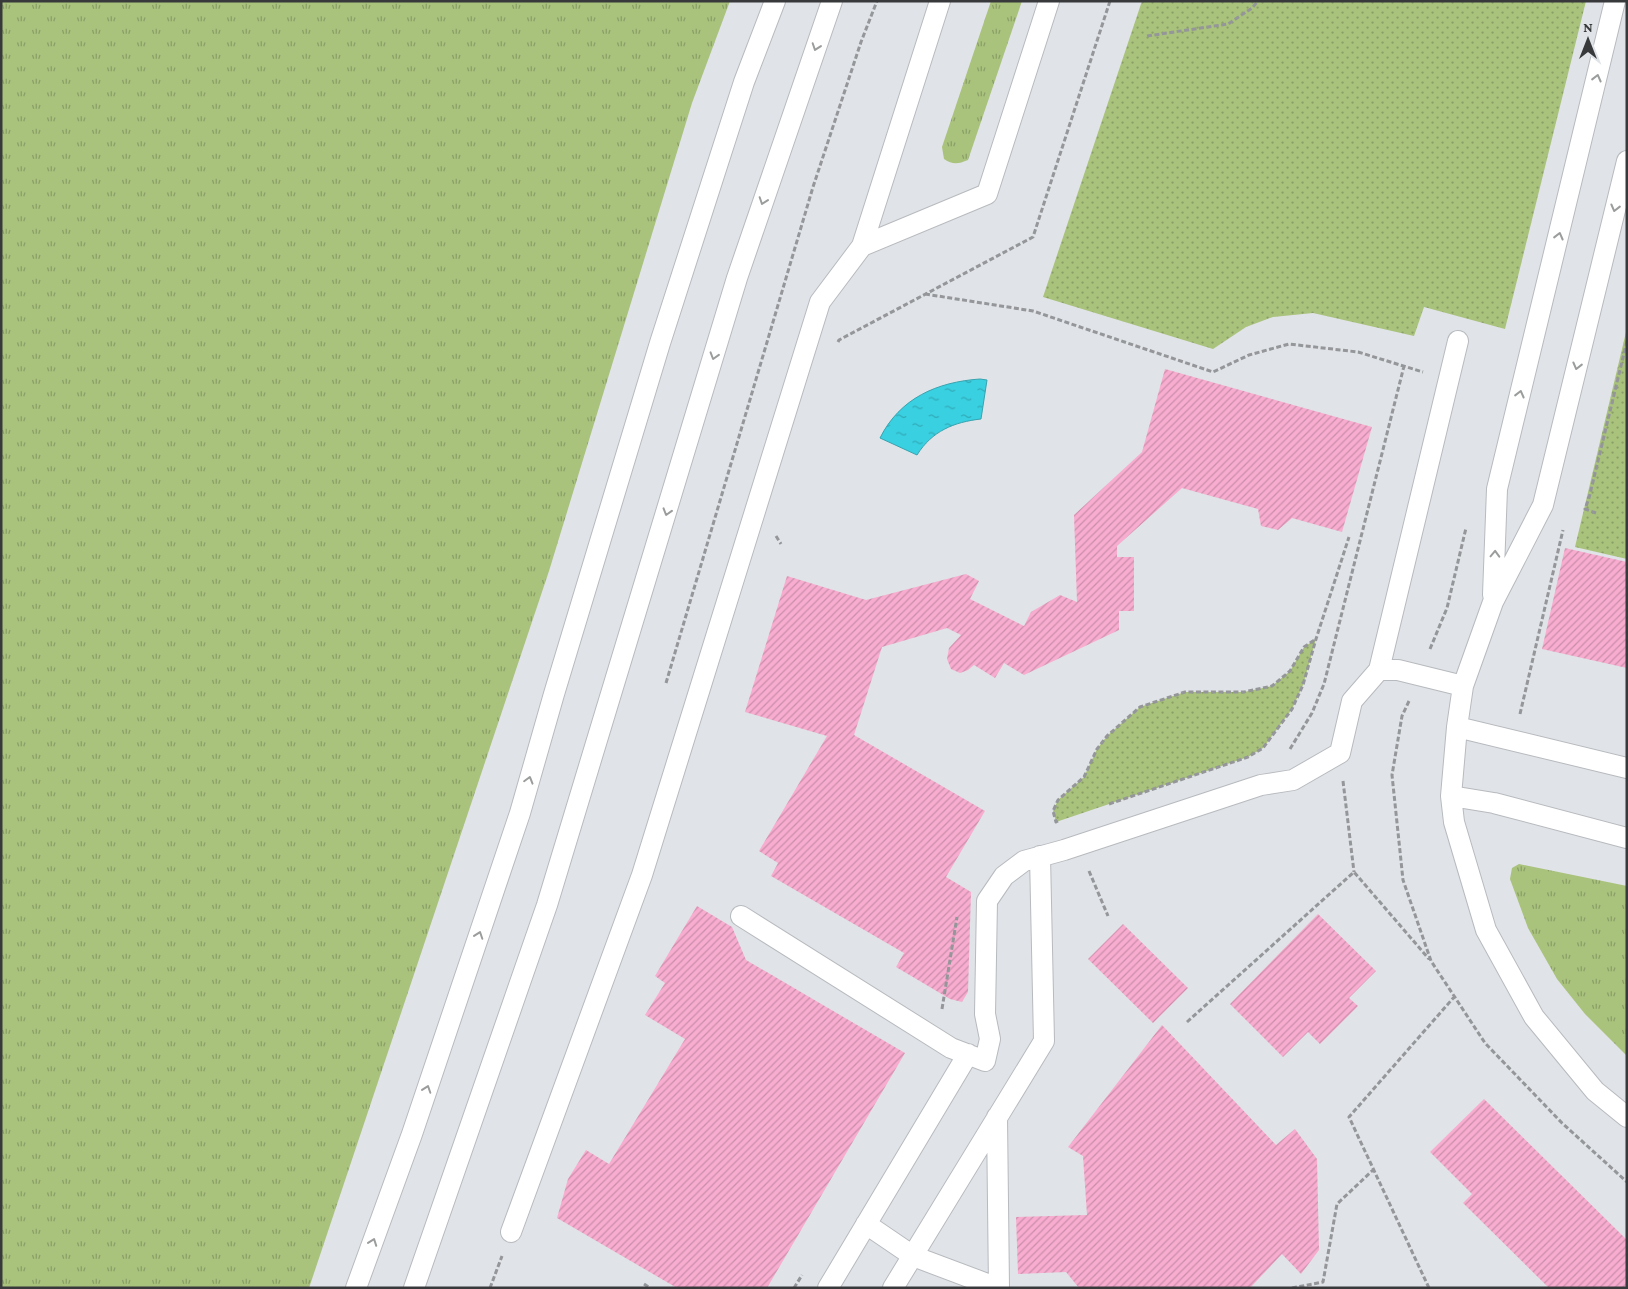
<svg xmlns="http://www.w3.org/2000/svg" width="1628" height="1289" font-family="'Crimson Pro',serif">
	<defs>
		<pattern id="grass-tufts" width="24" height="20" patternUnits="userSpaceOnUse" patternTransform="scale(1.25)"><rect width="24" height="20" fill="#a9c27c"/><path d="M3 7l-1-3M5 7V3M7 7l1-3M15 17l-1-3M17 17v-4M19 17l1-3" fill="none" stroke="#8a9f67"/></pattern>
		<pattern id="park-dots" width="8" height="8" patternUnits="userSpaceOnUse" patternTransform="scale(1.25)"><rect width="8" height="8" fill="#a9c27c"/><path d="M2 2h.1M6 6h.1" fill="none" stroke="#8a9f67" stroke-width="1.8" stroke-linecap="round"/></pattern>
		<pattern id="water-ripples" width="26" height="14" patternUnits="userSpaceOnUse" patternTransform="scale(1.25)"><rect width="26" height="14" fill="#39d0e1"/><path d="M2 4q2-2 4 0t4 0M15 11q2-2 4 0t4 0" fill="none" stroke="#31aab7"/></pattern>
		<pattern id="building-hatch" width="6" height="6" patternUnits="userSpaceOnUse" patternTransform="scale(1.25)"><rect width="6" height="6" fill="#f8add0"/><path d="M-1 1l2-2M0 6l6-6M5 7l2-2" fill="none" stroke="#ca8eaa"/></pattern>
	</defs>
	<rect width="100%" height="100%" fill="#e0e3e7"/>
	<!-- grass -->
	<path fill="url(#grass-tufts)" d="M1 1H730L692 103 549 571 309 1288H1Z
		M991 1H1022L968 160C958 164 953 165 944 159L942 147Z
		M1519 864 1627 886V1056L1585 1014 1557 979 1528 928 1510 879 1512 868Z"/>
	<!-- park -->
	<path fill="url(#park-dots)" d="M1142 1H1586L1505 329 1424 307 1414 336 1313 313 1273 317 1246 327 1213 349 1043 297Z
		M1627 328V559L1575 547Z
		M1316 639 1303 685 1292 709 1263 748 1248 757 1056 822 1053 811 1058 800 1084 777 1097 749 1107 736 1140 707 1185 692H1244L1272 686 1290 671 1304 647Z"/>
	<!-- water -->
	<path fill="url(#water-ripples)" stroke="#38a3af" d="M980 379 987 380 981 419C954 422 932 431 917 455L880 438C900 398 937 382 980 379Z"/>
	<!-- building -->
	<path fill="url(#building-hatch)" d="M1165 369 1372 427 1342 532 1292 518 1278 530 1261 526 1258 509 1182 488 1117 546V557H1134V611H1119V630L1024 675 1004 663 995 678 974 665 968 670 960 673 951 669 947 659 949 648 961 635 947 628 882 647 854 735 985 811 946 877 971 892 968 992 962 1002 950 999 896 967 904 953 771 876 778 863 759 851 827 736 745 712 787 576 866 600 966 574 979 581 970 599 1024 626 1031 612 1060 595 1077 602 1074 515 1142 452Z
		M1565 548 1627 562V668L1542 649Z
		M697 906 732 927 746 960 905 1053 767 1288H677L557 1218 568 1179 586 1150 609 1164 685 1039 645 1015 665 983 655 976Z
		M1318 914 1376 971 1349 998 1358 1006 1320 1044 1308 1032 1283 1057 1230 1004Z
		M1123 924 1188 988 1153 1023 1088 959Z
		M1162 1025 1276 1145 1295 1129 1317 1159 1319 1250 1301 1274 1282 1254 1250 1288H1079L1066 1272 1018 1274 1016 1217 1087 1215 1083 1156 1068 1147Z
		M1484 1099 1627 1240V1288H1549L1463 1203 1472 1194 1430 1152Z"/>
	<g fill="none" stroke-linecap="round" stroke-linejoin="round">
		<!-- service casing -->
		<g stroke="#b7babe" stroke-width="22">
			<path id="service" d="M1627 161 1543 505 1493 602 1463 686 1457 727 1451 796 1454 822 1486 930 1534 1017 1595 1091 1627 1117
				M862 246 987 194 1049 1
				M1493 595 1497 489 1615 1
				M1379 670H1398L1463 686
				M1457 727 1627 768
				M1451 796 1494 803 1627 838
				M741 916 951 1048 985 1061 990 1039 985 1014 987 901 1004 876 1024 861 1064 850 1261 785 1293 780 1340 753 1352 701 1379 670 1458 341
				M997 1117 999 1288
				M866 1224 913 1256 998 1288
				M511 1232 642 875 820 302 862 246 940 1
				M356 1288 412 1134 520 813 554 694 660 343 744 82 775 1
				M414 1288 547 905 737 278 832 1
				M828 1288 968 1054
				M893 1288 1044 1041 1040 856"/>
		</g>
		<!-- path -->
		<path stroke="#949699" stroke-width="3" stroke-dasharray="5 2.5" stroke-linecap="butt" d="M1147 36 1228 24 1252 8 1258 1
			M925 294 1033 311 1213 372 1249 355 1289 344 1358 352 1423 372
			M838 342 839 340 1033 237 1110 1
			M1596 513 1585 509 1589 498 1627 341
			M776 536 781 544
			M1430 649 1447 608 1466 528
			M666 683 813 187 861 42 877 1
			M1409 701 1402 716 1392 775 1403 880 1431 961 1485 1043 1562 1123 1627 1182
			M1520 714 1563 530
			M1290 749 1312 713 1324 684 1404 366
			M1343 781 1354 872
			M1109 804 1248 757 1263 748 1292 709 1303 685 1316 639 1349 537
			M1058 821 1056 822 1053 811 1058 800 1084 777 1097 749 1107 736 1140 707 1185 692H1244L1272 686 1290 671 1304 647 1316 639
			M1089 871 1108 916
			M942 1009 957 917
			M1187 1022 1354 872 1429 959
			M644 1284 650 1288
			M490 1288 502 1256
			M794 1288 802 1275
			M1292 1288 1323 1282 1337 1204 1373 1170
			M1429 1288 1349 1117 1455 996"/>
		<!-- service -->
		<use href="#service" stroke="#fff" stroke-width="20"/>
	</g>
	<!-- one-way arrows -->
	<defs><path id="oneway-chevron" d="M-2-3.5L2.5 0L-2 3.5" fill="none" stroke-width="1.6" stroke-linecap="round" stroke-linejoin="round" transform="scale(1.25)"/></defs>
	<g stroke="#9b9c9c">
		<use href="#oneway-chevron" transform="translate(816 47) rotate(109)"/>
		<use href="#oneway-chevron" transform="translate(1597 78) rotate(-76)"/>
		<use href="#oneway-chevron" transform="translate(763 201) rotate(109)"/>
		<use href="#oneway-chevron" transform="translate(1615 208) rotate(104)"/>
		<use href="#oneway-chevron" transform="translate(1559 236) rotate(-76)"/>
		<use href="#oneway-chevron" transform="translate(714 356) rotate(107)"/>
		<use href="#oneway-chevron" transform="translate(1577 366) rotate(104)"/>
		<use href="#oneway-chevron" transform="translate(1520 394) rotate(-76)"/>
		<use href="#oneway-chevron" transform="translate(667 512) rotate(107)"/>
		<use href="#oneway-chevron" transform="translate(1495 554) rotate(-88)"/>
		<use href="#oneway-chevron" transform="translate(529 780) rotate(-74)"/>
		<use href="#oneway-chevron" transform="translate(479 935) rotate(-71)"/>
		<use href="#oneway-chevron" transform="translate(427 1089) rotate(-71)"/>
		<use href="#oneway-chevron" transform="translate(373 1242) rotate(-70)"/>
	</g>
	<!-- border -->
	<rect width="1628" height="1289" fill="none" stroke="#37393a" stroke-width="5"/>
	<!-- north arrow -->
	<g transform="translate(1588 40)" stroke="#e0e3e7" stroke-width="4" paint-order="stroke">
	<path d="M0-4L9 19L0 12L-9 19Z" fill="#37393a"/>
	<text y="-8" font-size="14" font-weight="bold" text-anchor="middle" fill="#37393a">N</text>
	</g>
</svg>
